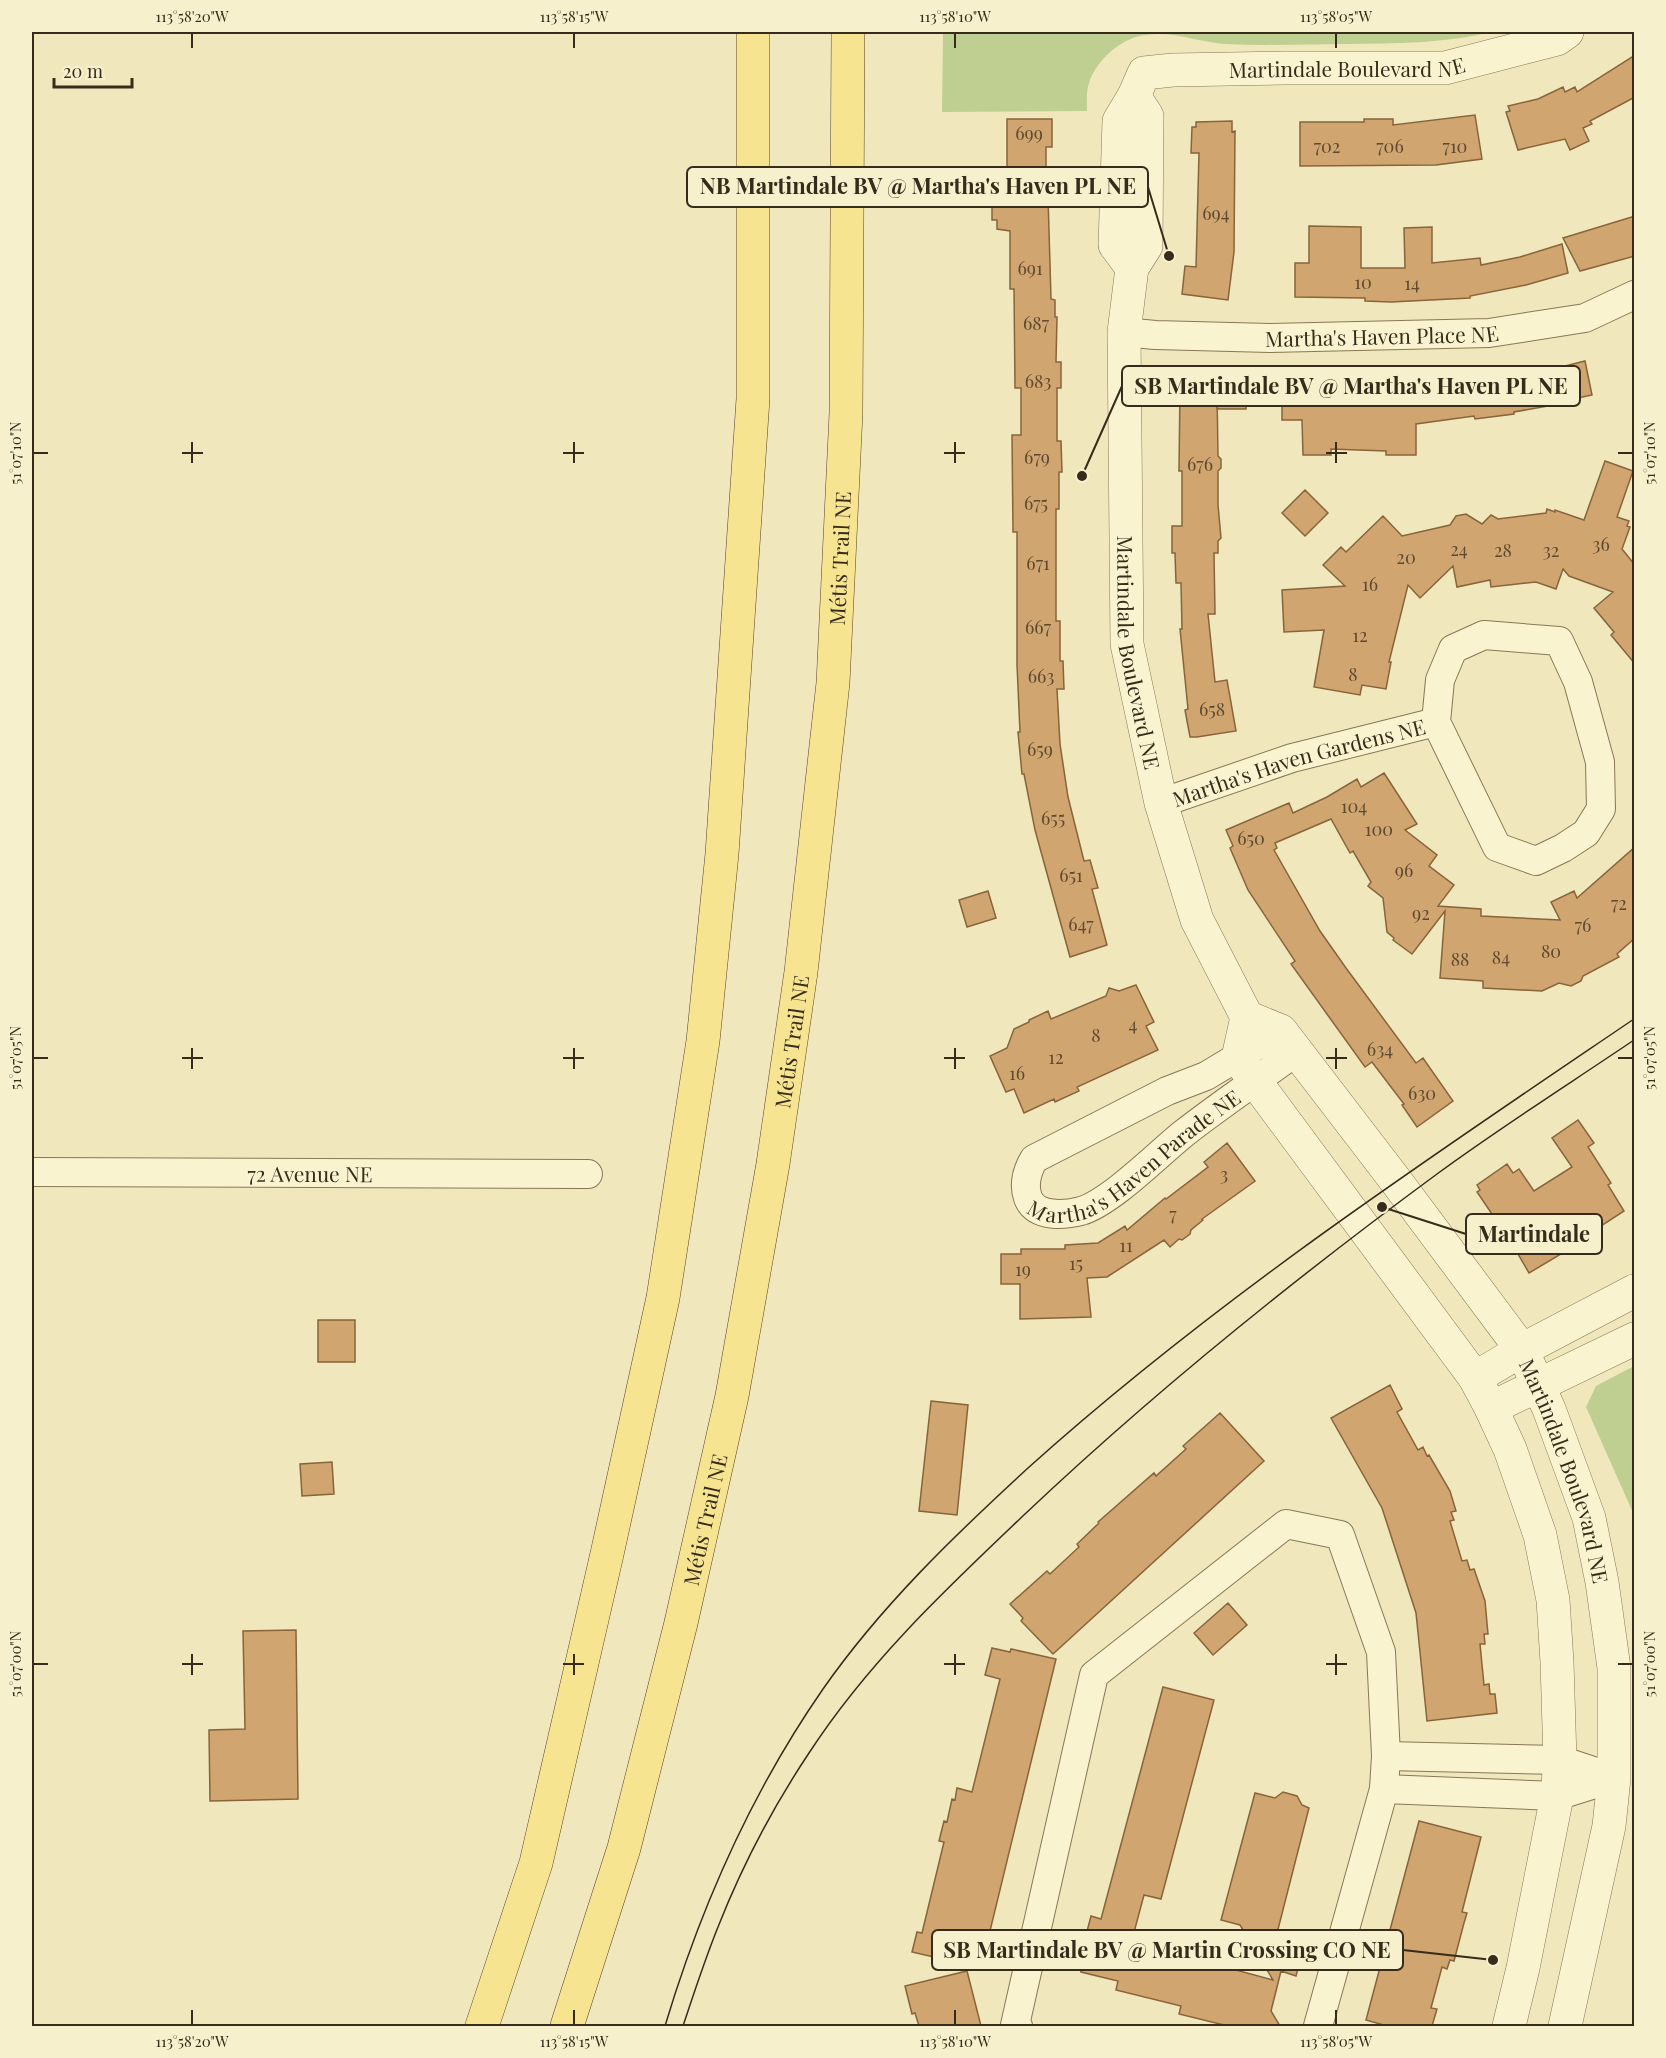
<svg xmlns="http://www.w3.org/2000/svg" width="1666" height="2058" font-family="'Playfair Display',serif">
	<rect width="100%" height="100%" fill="#f0e7bd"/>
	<!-- green -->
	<path fill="#bfce91" d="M943 32H1491C1443 44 1394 43 1345 44 1306 44 1266 46 1226 44 1196 42 1167 28 1136 37 1116 43 1095 63 1089 83 1086 92 1087 102 1087 111L942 112Z
		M1634 1366V1515L1586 1407 1596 1386Z"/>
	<!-- building -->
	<path fill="#d0a570" stroke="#88643a" stroke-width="1.5" d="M1635 55V97L1590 121 1592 124 1583 128 1589 141 1570 150 1565 139 1518 150 1506 112 1510 111 1508 106 1538 99 1563 87 1565 92 1575 87 1577 92Z
		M1475 115 1482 159 1436 165 1300 166V122H1364V119H1393V125Z
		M1007 119H1052V147H1046V196H1048L1051 299 1055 300V317H1057L1056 362H1061V388H1057V441H1061L1062 472H1059V509H1056V621H1060V661H1063L1064 689H1057L1060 744 1068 797 1084 861 1090 860 1098 888 1092 889 1107 945 1070 957 1035 830 1024 774H1022L1018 732H1020L1017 665V532H1013L1012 435H1021V388H1015L1014 289H1010V231L997 229V220H992V190H1007Z
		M1232 121V132L1235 131 1234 252 1228 300 1182 294 1185 266 1196 267 1199 153H1191L1192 127H1196V122Z
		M1635 216V256L1580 271 1563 238Z
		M1309 226 1361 227V268H1405L1404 228 1432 227V263L1480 258 1481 265 1520 257 1562 244 1568 273 1526 285 1470 296V298L1391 302 1365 301V298L1295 297V263H1309Z
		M1585 361 1592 395 1564 401 1565 403 1514 412V414L1475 419 1474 416 1416 424V455H1386V451L1331 449V455H1303L1302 420H1282V391H1302V386H1413V389L1461 387 1460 384 1557 368Z
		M1217 381H1246V409H1217Z
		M1180 389H1217L1218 456 1221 459V468L1218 471V505L1221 538 1218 541V553H1214L1215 614H1208L1215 682 1227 680 1236 731 1197 737H1190L1185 710 1188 709 1180 629H1182L1181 583H1176L1175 553H1172V526H1182V471H1179Z
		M1605 461 1633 471 1617 517 1629 521 1627 526 1630 527 1622 549 1635 565V664L1611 635 1614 632 1594 608 1613 592 1569 576 1563 569 1556 589 1536 582 1491 587 1490 580 1457 587 1453 566 1420 598 1408 585 1389 662H1391L1386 689 1362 685 1360 695 1314 687 1324 630 1284 632 1282 590 1345 586 1323 565 1341 547 1346 552 1383 516 1402 536 1450 525 1456 516 1466 514 1482 524 1491 515 1498 519 1546 513 1547 509 1555 512V510L1584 520Z
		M1305 490 1328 513 1305 536 1282 513Z
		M1384 773 1417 824 1405 830 1437 855 1429 866 1454 885 1438 906 1481 909V916L1560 920 1551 902 1574 891 1577 898 1635 847V938L1617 954 1619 957 1583 976 1581 981 1571 986 1559 983 1542 991 1483 988V981L1440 978 1445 911 1412 954 1393 940 1394 938 1387 932 1383 898 1368 886 1371 882 1353 851 1350 853 1331 819 1275 843 1277 848 1274 850 1320 931 1346 968 1416 1063 1423 1058 1453 1101 1417 1127 1402 1105 1404 1104 1372 1062 1365 1067 1291 964 1295 961 1248 890 1230 848 1233 846 1226 830 1289 803 1293 813 1327 797 1357 779 1361 787Z
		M988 891 996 918 967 927 959 900Z
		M1136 985 1154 1022 1146 1026 1158 1050 1077 1087 1079 1091 1055 1102 1054 1099 1024 1113 1014 1089 1006 1092 990 1056 1007 1048 1014 1029 1029 1022V1020L1048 1011 1051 1019 1106 996 1109 988 1119 991Z
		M1578 1120 1594 1143 1588 1147 1611 1183 1608 1185 1624 1211 1584 1237 1586 1239 1529 1273 1511 1242 1508 1244 1492 1219 1494 1217 1477 1192 1480 1190 1477 1185 1507 1164 1513 1173 1519 1169 1534 1191 1572 1167 1552 1138Z
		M1227 1143 1255 1181 1251 1184 1202 1219 1203 1220 1191 1230 1190 1234 1182 1240 1179 1239 1170 1247 1164 1240 1107 1277 1087 1278 1091 1317 1020 1319V1284H1001V1254H1021V1249H1065V1245L1098 1243 1125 1226 1127 1230 1165 1198 1166 1199 1208 1167 1204 1162Z
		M318 1320H355V1362H318Z
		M1390 1385 1402 1409 1397 1412 1418 1450 1423 1447 1427 1456 1429 1455 1450 1491 1456 1511 1451 1512 1454 1520 1450 1521 1462 1561 1467 1560 1470 1570 1474 1569 1485 1601 1488 1634H1484L1485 1644H1480L1484 1685 1489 1684 1490 1694H1495L1497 1713 1427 1721 1416 1613 1382 1508 1331 1418Z
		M931 1401 968 1405 957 1515 919 1511Z
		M1220 1413 1264 1461 1053 1654 1021 1621 1023 1618 1010 1604 1047 1571 1050 1574 1079 1547 1077 1544 1099 1523 1098 1522 1154 1473 1156 1476 1186 1449 1183 1446Z
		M332 1462 334 1494 302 1496 300 1464Z
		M1228 1603 1247 1625 1213 1655 1194 1633Z
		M296 1630 298 1799 210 1801 209 1730 245 1729 243 1631Z
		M992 1648 1010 1652 1011 1649 1056 1659 981 1968 912 1952 917 1932 922 1933 944 1842 939 1841 944 1821 947 1822 952 1799 955 1800 957 1788 972 1792 1000 1679 985 1675Z
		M1163 1687 1214 1700 1161 1899 1144 1895 1133 1936 1175 1947 1173 1953 1273 1980 1240 1925 1221 1920 1255 1793 1275 1798 1283 1792 1297 1796 1302 1805 1309 1808 1275 1941 1303 1949 1296 1976 1281 1971 1271 2011 1280 2026H1228L1179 2014 1181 2006 1116 1990 1118 1981 1081 1972 1076 1955 1079 1943 1085 1939 1091 1916 1101 1919Z
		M1419 1821 1481 1837 1462 1912 1467 1913 1464 1923 1454 1961 1450 1960 1447 1969 1442 1967 1431 2008 1437 2009 1432 2026H1387L1366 2020Z
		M967 1971 981 2026H919L915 2013 912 2014 905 1986Z"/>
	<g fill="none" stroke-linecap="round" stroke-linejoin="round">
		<!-- minor casing -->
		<g stroke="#875" stroke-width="30">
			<g id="minor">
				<path id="s1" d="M1124 332 1155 335 1270 338 1489 333 1585 318 1634 295"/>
				<path d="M1484 635 1559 641 1578 682 1600 762 1601 809 1586 833 1563 848 1536 861 1497 847 1436 722 1440 680 1453 649Z"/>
				<path id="s2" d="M1161 803 1292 758 1436 722"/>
				<path id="s3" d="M1281 1031 1206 1076 1167 1091 1034 1159C1027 1171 1023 1184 1028 1198 1036 1218 1065 1215 1081 1211 1111 1202 1157 1155 1183 1134 1220 1105 1259 1079 1297 1051"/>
				<path id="s4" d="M32 1172 588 1174"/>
				<path d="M1386 1756 1560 1760 1614 1778"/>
				<path d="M1384 1789 1557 1796 1614 1778"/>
				<path d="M1018 2026 1015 2025 1094 1675 1286 1524 1340 1535 1381 1652 1386 1756 1384 1789 1318 2026"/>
			</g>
		</g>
		<!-- tertiary casing -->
		<g stroke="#875" stroke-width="34">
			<g id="tertiary">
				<path id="s5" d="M1134 96 1147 116 1146 246 1132 268 1124 332 1127 644 1161 803 1197 920 1247 1017 1281 1031 1396 1181 1522 1350 1549 1409 1589 1518 1602 1582 1614 1668V1778L1609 1826 1565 2026"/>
				<path id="s6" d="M1132 268 1115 245 1119 121 1134 96 1144 73 1173 70 1286 68H1445L1557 39 1567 32"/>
				<path d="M1247 1017 1238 1058 1475 1378 1491 1408 1510 1449 1540 1535 1553 1600 1557 1662 1560 1760 1557 1796 1523 1968 1509 2026"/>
				<path d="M1475 1378 1522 1350 1634 1291"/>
				<path d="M1491 1408 1634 1339"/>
			</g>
		</g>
		<!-- primary casing -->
		<g stroke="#55442a" stroke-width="34">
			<g id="primary">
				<path d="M482 2026 536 1863 607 1554 663 1298 703 1041 722 854 753 399V32"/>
				<path id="s7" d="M567 2026 624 1848 681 1623 732 1396 773 1164 801 972 833 683 846 413 848 32"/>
			</g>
		</g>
		<!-- minor -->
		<use href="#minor" stroke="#faf3d0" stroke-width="28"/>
		<!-- tertiary -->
		<use href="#tertiary" stroke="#faf3d0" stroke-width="33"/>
		<!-- primary -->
		<use href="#primary" stroke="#f6e491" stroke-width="33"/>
		<!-- tram -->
		<path stroke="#372c1b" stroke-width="1.5" d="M665 2026C701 1906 751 1793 823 1689 881 1606 954 1536 1028 1468 1216 1299 1426 1160 1634 1019
			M683 2026C694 1993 705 1959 718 1927 742 1866 773 1807 809 1753 868 1662 947 1588 1025 1514 1155 1391 1293 1280 1437 1174 1501 1127 1569 1084 1634 1040"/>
	</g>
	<!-- ticks -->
	<path fill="none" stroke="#372c1b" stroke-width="2" d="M192 33V48M574 33V48M955 33V48M1336 33V48M192 442V463M574 442V463M955 442V463M1336 442V463M33 453H48M182 453H203M563 453H584M944 453H965M1326 453H1347M1618 453H1633M192 1048V1069M574 1048V1069M955 1048V1069M1336 1048V1069M33 1058H48M182 1058H203M563 1058H584M944 1058H965M1326 1058H1347M1618 1058H1633M192 1654V1675M574 1654V1675M955 1654V1675M1336 1654V1675M33 1664H48M182 1664H203M563 1664H584M944 1664H965M1326 1664H1347M1618 1664H1633M192 2010V2025M574 2010V2025M955 2010V2025M1336 2010V2025"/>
	<g text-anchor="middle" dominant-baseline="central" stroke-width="4.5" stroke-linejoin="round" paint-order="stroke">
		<!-- number labels -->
		<g font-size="18" fill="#5d4a30">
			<text x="1029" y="133">699</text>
			<text x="1327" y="146">702</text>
			<text x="1390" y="146">706</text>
			<text x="1455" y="146">710</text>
			<text x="1216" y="213">694</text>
			<text x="1030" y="268">691</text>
			<text x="1363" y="282">10</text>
			<text x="1412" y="283">14</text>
			<text x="1036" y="323">687</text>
			<text x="1038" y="381">683</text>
			<text x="1037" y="457">679</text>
			<text x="1200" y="464">676</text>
			<text x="1036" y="503">675</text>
			<text x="1601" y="544">36</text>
			<text x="1459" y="549">24</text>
			<text x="1503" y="550">28</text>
			<text x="1551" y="550">32</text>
			<text x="1406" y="557">20</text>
			<text x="1038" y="563">671</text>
			<text x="1370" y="584">16</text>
			<text x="1038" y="627">667</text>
			<text x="1360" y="635">12</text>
			<text x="1353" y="674">8</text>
			<text x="1041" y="676">663</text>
			<text x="1212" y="709">658</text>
			<text x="1040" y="749">659</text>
			<text x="1354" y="806">104</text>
			<text x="1053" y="818">655</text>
			<text x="1379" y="829">100</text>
			<text x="1251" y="838">650</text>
			<text x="1404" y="870">96</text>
			<text x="1071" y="875">651</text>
			<text x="1619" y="903">72</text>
			<text x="1421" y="913">92</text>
			<text x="1081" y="924">647</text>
			<text x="1583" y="925">76</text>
			<text x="1551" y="951">80</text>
			<text x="1501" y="957">84</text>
			<text x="1460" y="959">88</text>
			<text x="1133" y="1024">4</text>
			<text x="1096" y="1035">8</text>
			<text x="1380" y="1049">634</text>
			<text x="1056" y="1057">12</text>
			<text x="1017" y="1073">16</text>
			<text x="1422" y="1093">630</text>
			<text x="1224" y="1174">3</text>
			<text x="1173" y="1214">7</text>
			<text x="1126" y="1245">11</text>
			<text x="1076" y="1263">15</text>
			<text x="1023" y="1269">19</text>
		</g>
		<!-- street labels -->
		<g font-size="21" fill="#372c1b" stroke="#f7f0cd">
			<text stroke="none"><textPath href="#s6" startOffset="410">Martindale Boulevard NE</textPath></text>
			<text stroke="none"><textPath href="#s1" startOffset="258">Martha's Haven Place NE</textPath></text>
			<text stroke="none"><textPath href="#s7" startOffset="1497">Métis Trail NE</textPath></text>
			<text stroke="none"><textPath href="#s5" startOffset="566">Martindale Boulevard NE</textPath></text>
			<text stroke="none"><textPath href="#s2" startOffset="144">Martha's Haven Gardens NE</textPath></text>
			<text stroke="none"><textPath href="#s7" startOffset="1011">Métis Trail NE</textPath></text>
			<text stroke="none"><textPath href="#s3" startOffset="450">Martha's Haven Parade NE</textPath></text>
			<text stroke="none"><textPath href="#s4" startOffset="278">72 Avenue NE</textPath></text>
			<text stroke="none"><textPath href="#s5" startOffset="1516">Martindale Boulevard NE</textPath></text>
			<text stroke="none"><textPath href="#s7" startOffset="525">Métis Trail NE</textPath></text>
		</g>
	</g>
	<!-- callouts -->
	<path fill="none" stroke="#372c1b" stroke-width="2" d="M1169 256L1148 187M1082 476L1122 386M1382 1207L1466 1234M1493 1960L1403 1950"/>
	<g fill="#372c1b" stroke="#f7f0cd" stroke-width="2">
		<circle cx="1169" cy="256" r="6"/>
		<circle cx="1082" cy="476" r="6"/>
		<circle cx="1382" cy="1207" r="6"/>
		<circle cx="1493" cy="1960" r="6"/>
	</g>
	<g fill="#f7f0cd" stroke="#372c1b" stroke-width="2">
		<rect x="687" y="167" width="461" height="40" rx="6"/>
		<rect x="1122" y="366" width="458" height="40" rx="6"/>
		<rect x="1466" y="1214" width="136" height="40" rx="6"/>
		<rect x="932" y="1930" width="471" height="40" rx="6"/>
	</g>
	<g font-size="22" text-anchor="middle" font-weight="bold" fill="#372c1b">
		<text x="918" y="194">NB Martindale BV @ Martha's Haven PL NE</text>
		<text x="1351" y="394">SB Martindale BV @ Martha's Haven PL NE</text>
		<text x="1534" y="1242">Martindale</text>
		<text x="1167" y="1958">SB Martindale BV @ Martin Crossing CO NE</text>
	</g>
	<!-- border -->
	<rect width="1666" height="2058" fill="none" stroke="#f7f0cd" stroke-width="66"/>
	<!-- scale -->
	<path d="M54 78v9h78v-9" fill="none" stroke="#372c1b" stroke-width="3"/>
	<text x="63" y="78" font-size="18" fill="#372c1b" stroke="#f7f0cd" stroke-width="4.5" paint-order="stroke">20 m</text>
	<rect x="33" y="33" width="1600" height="1992" fill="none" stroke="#372c1b" stroke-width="2"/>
	<g font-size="15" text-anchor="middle" fill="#372c1b">
		<text x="192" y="22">113°58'20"W</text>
		<text x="574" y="22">113°58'15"W</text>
		<text x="955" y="22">113°58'10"W</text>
		<text x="1336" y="22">113°58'05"W</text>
		<text transform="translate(16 453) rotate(-90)" y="5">51°07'10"N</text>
		<text transform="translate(1650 453) rotate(-90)" y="5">51°07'10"N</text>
		<text transform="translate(16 1058) rotate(-90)" y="5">51°07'05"N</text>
		<text transform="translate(1650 1058) rotate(-90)" y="5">51°07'05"N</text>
		<text transform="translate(16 1664) rotate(-90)" y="5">51°07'00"N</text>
		<text transform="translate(1650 1664) rotate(-90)" y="5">51°07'00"N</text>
		<text x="192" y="2047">113°58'20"W</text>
		<text x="574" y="2047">113°58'15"W</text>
		<text x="955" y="2047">113°58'10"W</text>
		<text x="1336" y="2047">113°58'05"W</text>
	</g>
</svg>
